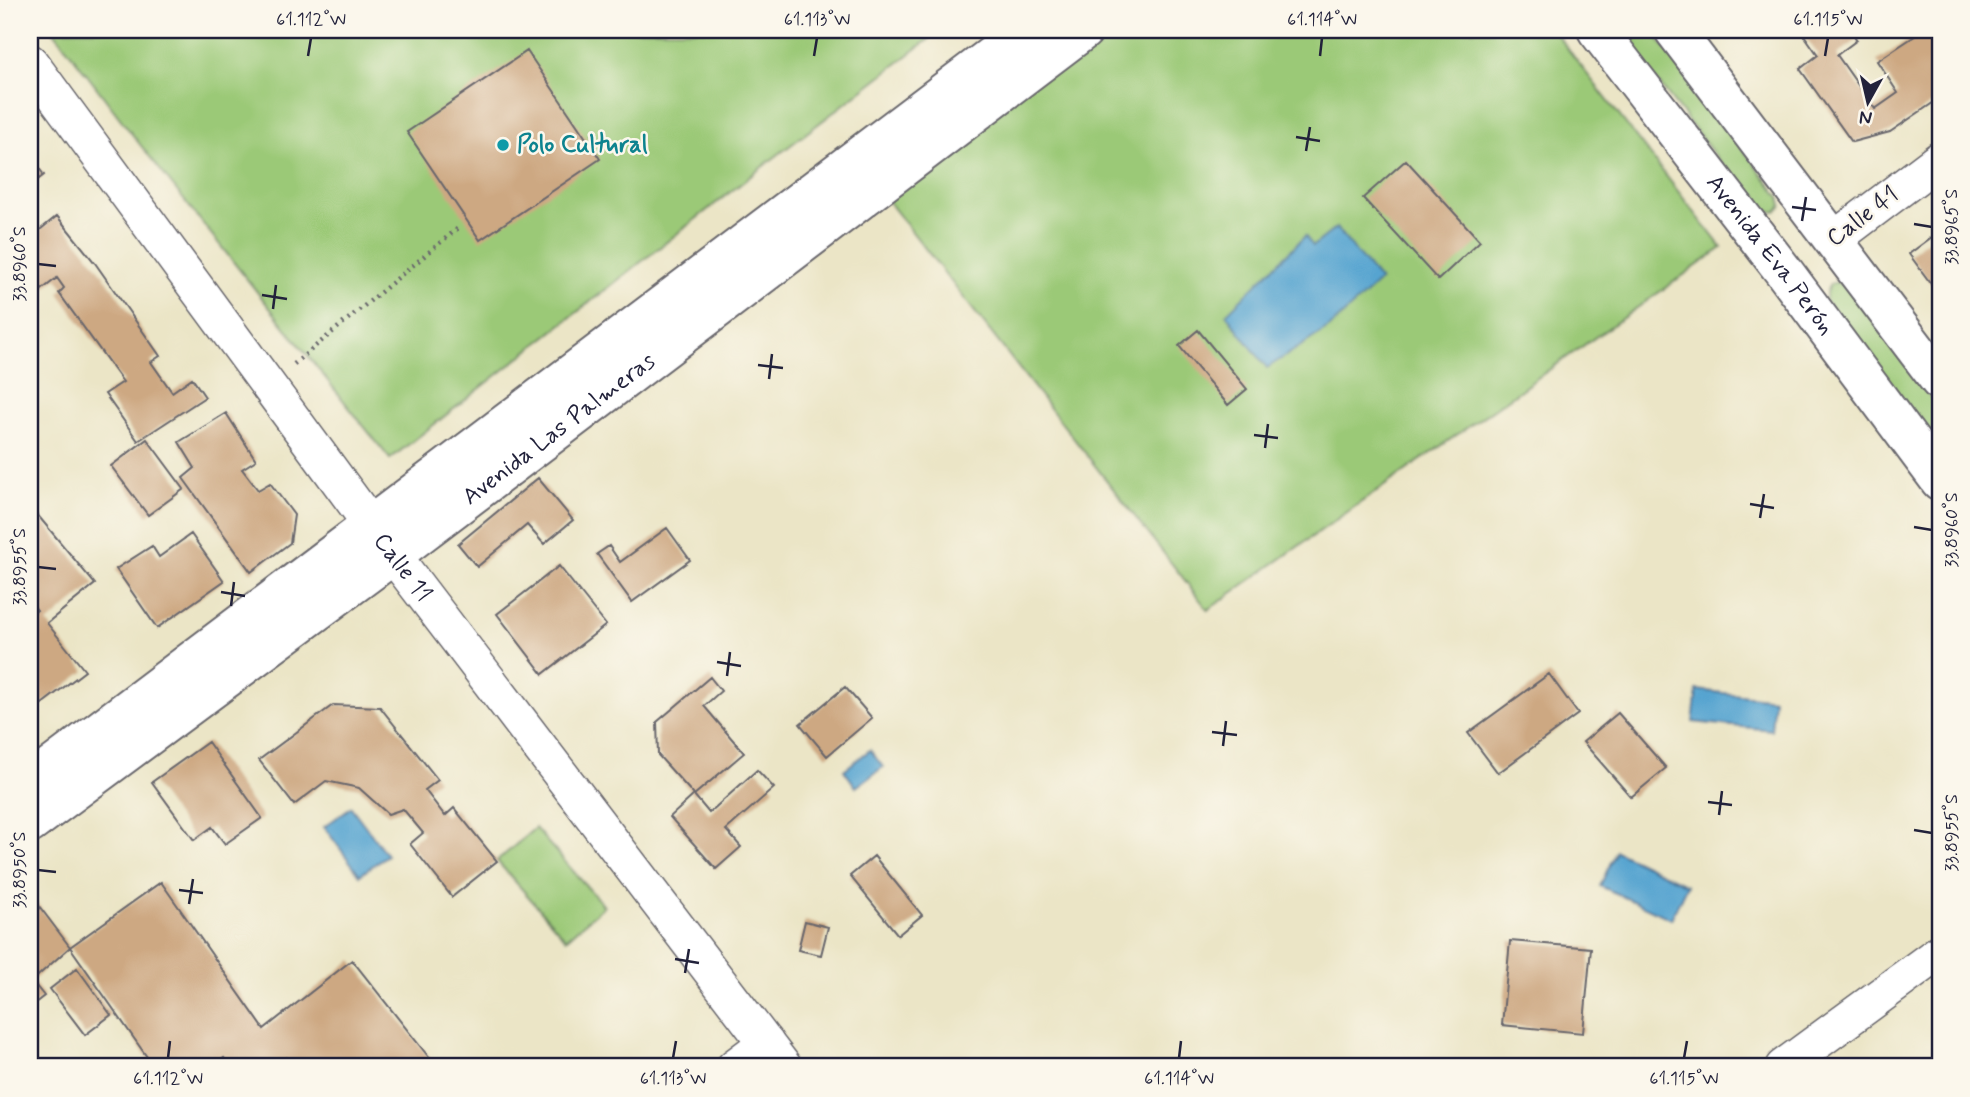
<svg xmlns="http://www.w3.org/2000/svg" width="1970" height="1097" font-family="Mynerve,sans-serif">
	<rect width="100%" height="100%" fill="#fbf7ec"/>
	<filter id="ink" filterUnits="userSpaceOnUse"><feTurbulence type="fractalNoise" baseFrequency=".0143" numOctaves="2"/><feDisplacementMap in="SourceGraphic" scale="14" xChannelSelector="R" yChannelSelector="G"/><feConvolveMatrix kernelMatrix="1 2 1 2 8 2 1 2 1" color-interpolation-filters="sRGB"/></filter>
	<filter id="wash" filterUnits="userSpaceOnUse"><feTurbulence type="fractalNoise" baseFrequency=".00686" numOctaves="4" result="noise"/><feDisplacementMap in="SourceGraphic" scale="28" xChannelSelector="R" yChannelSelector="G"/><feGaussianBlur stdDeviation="1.57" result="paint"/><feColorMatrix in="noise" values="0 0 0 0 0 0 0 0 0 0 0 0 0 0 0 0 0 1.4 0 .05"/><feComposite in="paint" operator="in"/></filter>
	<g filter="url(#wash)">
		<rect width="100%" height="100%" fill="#ebe5c6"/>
		<!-- green -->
		<path fill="#9bc977" stroke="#5e7659" stroke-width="2" d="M53 30H941L766 164 390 459 138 142Z
			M1100 30H1553L1722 248 1208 610 881 192Z
			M1617 30H1651L1780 197 1782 206 1776 212 1757 209Z
			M1837 282 1849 288 1940 410V452L1826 301V292L1830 284Z
			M535 828 604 906 566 939 497 861Z"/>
		<!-- water -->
		<path fill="#57a4d0" stroke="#3c6386" stroke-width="2" d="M1336 228 1380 281 1330 327 1267 368 1226 314 1305 236 1313 246Z
			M1697 690 1774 699 1771 730 1693 722Z
			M870 750 883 767 856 787 844 770Z
			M351 807 387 855 360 875 324 827Z
			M1616 851 1687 885 1671 919 1600 886Z"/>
		<g id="blocks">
			<!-- building -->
			<path fill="#cda882" d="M1805 30H1850L1857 40 1837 55 1875 109 1898 93 1877 61 1924 30H1940V98L1890 132 1852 142 1800 69 1818 55 1802 32Z
				M527 51 600 159 480 240 407 132Z
				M30 156 44 175 30 186Z
				M1406 160 1480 241 1438 280 1363 198Z
				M57 216 95 263 160 356 151 362 172 392 192 378 205 397 138 441 105 394 123 382 59 293 64 288 57 278 30 299V238Z
				M1940 231V296L1909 254Z
				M1198 330 1247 389 1228 405 1179 346Z
				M226 413 256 460 242 469 258 490 270 483 294 515 290 543 251 572 183 478 195 468 179 442Z
				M147 439 184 489 148 515 111 466Z
				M538 478 573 520 544 544 527 525 477 567 458 544Z
				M30 506 95 584 47 623 85 671 30 713V616L37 610 30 601Z
				M667 528 690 560 632 602 597 554 609 546 620 562Z
				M191 534 224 581 157 628 116 569 152 546 159 557Z
				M559 566 606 625 543 674 497 614Z
				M1549 674 1578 714 1498 773 1468 733Z
				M710 677 721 691 704 706 744 753 694 795 658 755 657 722Z
				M845 687 872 718 827 756 800 724Z
				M333 705 380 707 438 780 425 790 445 816 454 808 497 861 452 897 410 844 423 833 403 809 388 814 359 788 326 781 294 805 259 760Z
				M1618 713 1666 768 1631 797 1583 742Z
				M208 742 262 818 225 844 212 827 194 840 152 782Z
				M757 770 774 788 726 830 741 847 716 869 670 817 694 795 709 813Z
				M874 856 922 915 898 935 850 876Z
				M161 882 264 1029 352 960 431 1060 421 1067H295L286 1057 293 1067H231L224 1058 213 1067H154L70 947Z
				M30 894 70 947 32 981 44 996 30 1007Z
				M805 921 828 927 821 955 798 950Z
				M1510 941 1591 948 1583 1033 1502 1025Z
				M77 968 111 1015 85 1035 50 989Z"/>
		</g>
	</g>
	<g filter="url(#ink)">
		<use href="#blocks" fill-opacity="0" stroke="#68666c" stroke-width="2"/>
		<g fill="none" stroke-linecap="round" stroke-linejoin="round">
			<!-- minor casing -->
			<g stroke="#68666c" stroke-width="38">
				<g id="minor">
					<path id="s1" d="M30 62 393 555 784 1067"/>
					<path d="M1833 240 1940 159"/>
					<path d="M734 1067 766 1043"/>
					<path d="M1783 1067 1940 952"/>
				</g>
			</g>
			<!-- major casing -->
			<g stroke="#68666c" stroke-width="42">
				<g id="major">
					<path id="s2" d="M1597 30 1785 273 1940 481"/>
					<path d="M1674 30 1940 381"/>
					<path d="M30 783 1026 30"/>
					<path id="s3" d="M30 824 393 555 1084 30"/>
				</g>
			</g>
			<!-- path -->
			<path stroke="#68666c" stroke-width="4.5" stroke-dasharray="2 5" stroke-linecap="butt" d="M294 364 458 228"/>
			<!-- minor -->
			<use href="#minor" stroke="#fff" stroke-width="35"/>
			<!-- major -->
			<use href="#major" stroke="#fff" stroke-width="38"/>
		</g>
	</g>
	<!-- ticks -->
	<path fill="none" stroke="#22223b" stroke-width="2.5" d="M308 56 311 38M814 56 817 38M1320 56 1322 38M1825 56 1828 38M1296 137 1320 141M1306 151 1310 127M1792 207 1816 210M1802 221 1806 197M1914 224 1932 227M38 264 56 266M262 295 287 299M273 309 276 285M758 365 783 368M769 379 772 354M1254 435 1278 438M1265 448 1268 424M1750 504 1774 508M1760 518 1764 494M1914 527 1932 530M38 567 56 569M221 592 245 596M231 606 234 582M717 662 741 666M727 676 730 652M1212 732 1237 735M1223 746 1226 721M1708 802 1732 805M1719 815 1722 791M1914 830 1932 833M38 870 56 872M179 890 203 893M189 904 193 879M675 959 699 963M685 973 689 949M168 1058 170 1041M673 1058 676 1041M1179 1058 1181 1041M1684 1058 1687 1041"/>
	<!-- markers -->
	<circle fill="#0f9aa8" stroke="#fbf7ec" stroke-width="2.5" cx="503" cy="145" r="7"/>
	<g text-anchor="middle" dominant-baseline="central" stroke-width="5" stroke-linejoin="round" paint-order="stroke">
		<!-- culture labels -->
		<g font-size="24" font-weight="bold" fill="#0d838f" stroke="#fbf7ec" text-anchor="start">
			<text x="517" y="145">Polo Cultural</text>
		</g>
		<!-- street labels -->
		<g font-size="24" fill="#22223b" stroke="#fbf7ec">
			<text transform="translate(1863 217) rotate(-37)">Calle 41</text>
			<text stroke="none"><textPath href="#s2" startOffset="284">Avenida Eva Perón</textPath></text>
			<text stroke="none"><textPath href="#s3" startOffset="660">Avenida Las Palmeras</textPath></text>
			<text stroke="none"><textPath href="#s1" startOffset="628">Calle 11</textPath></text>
		</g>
	</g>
	<!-- margin -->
	<rect width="1970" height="1097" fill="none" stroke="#fbf7ec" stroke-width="77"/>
	<!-- north arrow -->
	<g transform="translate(1868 102) rotate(188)" stroke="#fbf7ec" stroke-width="5" paint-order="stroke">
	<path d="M0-5L12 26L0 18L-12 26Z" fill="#22223b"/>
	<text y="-10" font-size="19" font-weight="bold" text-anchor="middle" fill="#22223b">N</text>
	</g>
	<rect x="38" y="38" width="1894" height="1020" fill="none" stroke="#22223b" stroke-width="2.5"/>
	<g font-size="18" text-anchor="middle" fill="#22223b">
		<text x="311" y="25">61.112°W</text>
		<text x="817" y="25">61.113°W</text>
		<text x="1322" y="25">61.114°W</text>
		<text x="1828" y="25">61.115°W</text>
		<text transform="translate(1951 227) rotate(-90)" y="6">33.8965°S</text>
		<text transform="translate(19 264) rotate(-90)" y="6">33.8960°S</text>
		<text transform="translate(1951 530) rotate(-90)" y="6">33.8960°S</text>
		<text transform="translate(19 567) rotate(-90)" y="6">33.8955°S</text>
		<text transform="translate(1951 833) rotate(-90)" y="6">33.8955°S</text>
		<text transform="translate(19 870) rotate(-90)" y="6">33.8950°S</text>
		<text x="168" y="1084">61.112°W</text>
		<text x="673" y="1084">61.113°W</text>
		<text x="1179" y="1084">61.114°W</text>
		<text x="1684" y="1084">61.115°W</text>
	</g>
</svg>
